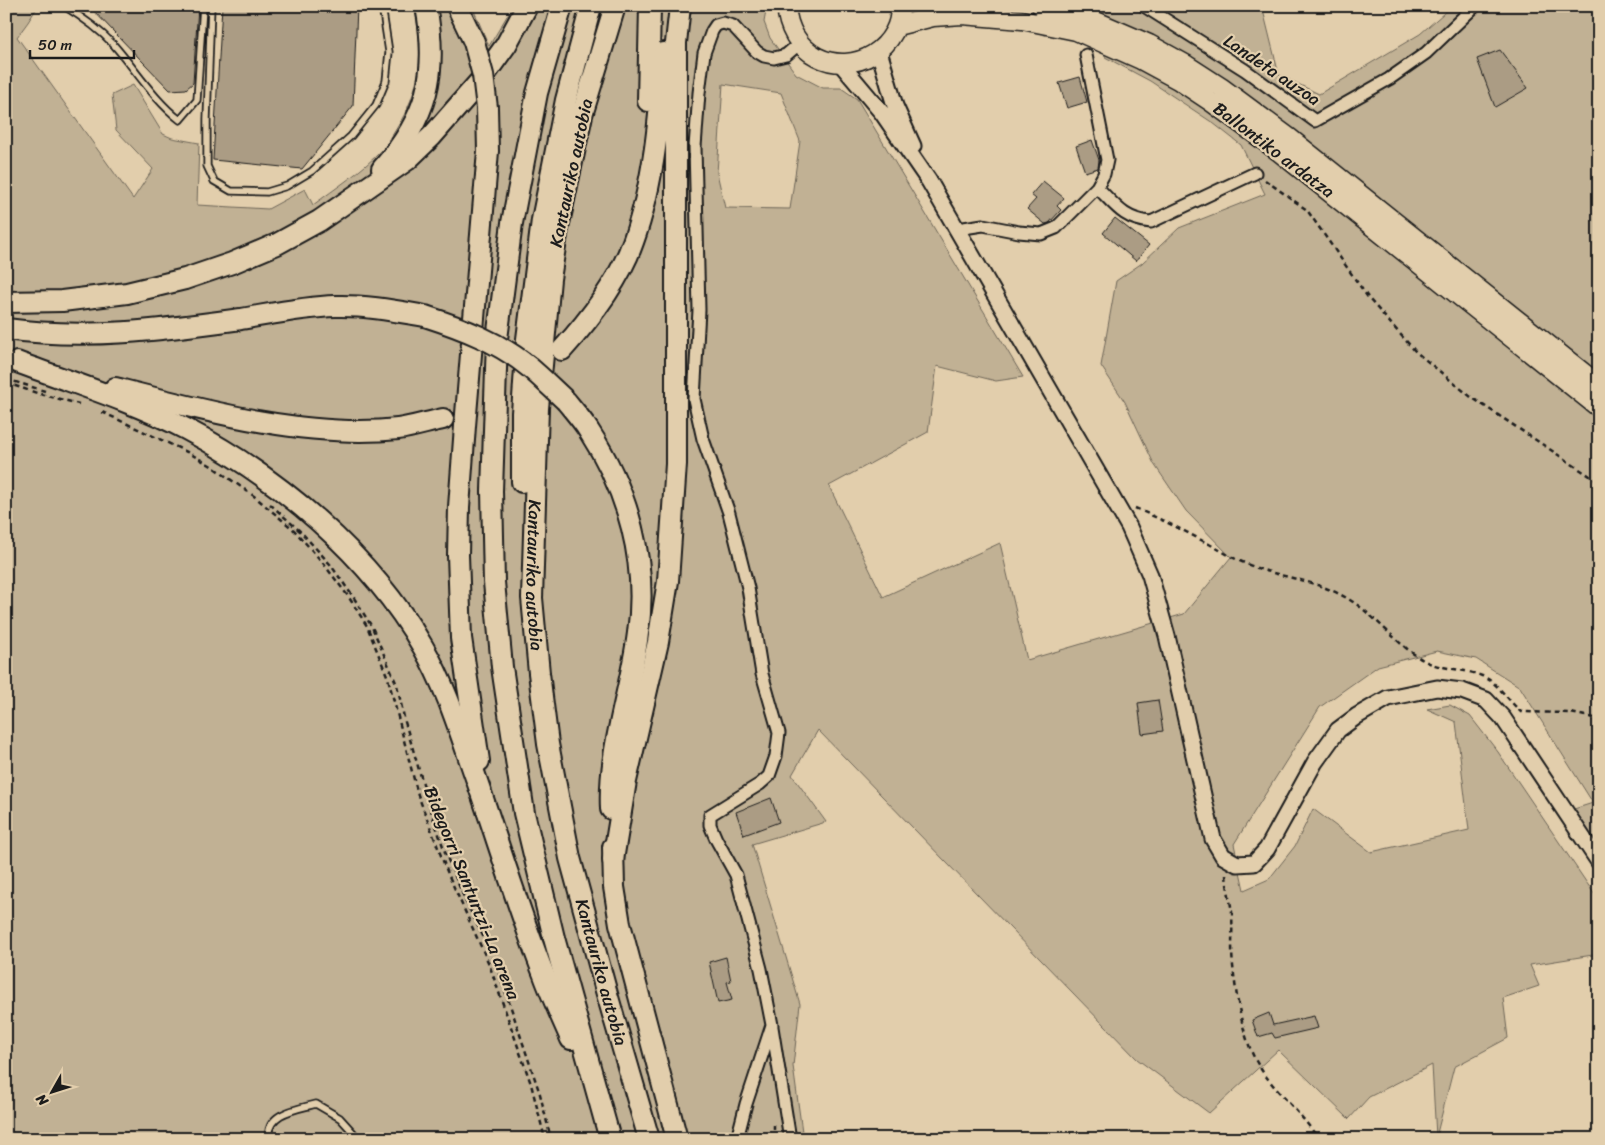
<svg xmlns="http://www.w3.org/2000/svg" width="1605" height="1145" font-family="Sriracha,sans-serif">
	<rect width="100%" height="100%" fill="#e2ceac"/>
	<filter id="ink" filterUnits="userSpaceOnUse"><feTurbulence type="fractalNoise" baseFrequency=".02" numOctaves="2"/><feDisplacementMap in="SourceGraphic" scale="10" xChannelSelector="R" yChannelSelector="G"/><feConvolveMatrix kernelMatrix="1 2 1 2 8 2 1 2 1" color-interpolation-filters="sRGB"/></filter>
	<g filter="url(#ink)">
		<!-- green -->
		<path fill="#c1b194" stroke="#6e6658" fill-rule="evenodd" d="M6 6H38L28 22 17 37 133 199 153 169 116 130 112 95 133 85 163 134 172 138 199 143 197 205 268 209 305 189 313 205C336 188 362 171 382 150 387 145 391 137 395 131 422 88 424 55 414 6H472L489 46 513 6H767L764 22 770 38 796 74 823 88H841L857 99 1023 377 996 381 937 366 928 432 829 486 883 597 1000 543 1027 660 1184 614 1231 557 1186 511 1154 464 1125 402 1101 366 1116 281 1142 263 1179 228 1265 194 1241 145 1213 123 1150 81 1105 57 1101 6H1262L1279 75 1319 94 1420 34 1452 6H1599V847L1574 809 1593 803 1520 687 1476 659 1437 651 1378 666 1320 707 1234 844 1244 890 1269 879 1295 846 1313 809 1371 852 1469 830 1456 722 1427 709 1450 705 1470 716 1498 752 1599 901V954L1530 965 1539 986 1503 998 1508 1038 1454 1067 1436 1137 1432 1065 1369 1097 1349 1119 1278 1050 1209 1113 1137 1059 818 730 792 775 826 822 752 844 800 1004 793 1066 803 1139H6ZM723 84 781 93 800 141 790 209 725 208 717 173Z"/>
		<!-- building -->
		<path fill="#ab9c84" stroke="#1c1c1c" d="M89 6H198L193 83 186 89 170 90Z
			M222 6H357L353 106 302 169 213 160Z
			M1500 50 1528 88 1495 107 1477 59Z
			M1080 77 1087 102 1067 108 1059 83Z
			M1092 140 1099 160 1098 168 1085 172 1076 146Z
			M1043 181 1064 198 1057 206 1061 210 1049 223 1045 224 1027 209 1036 199 1031 195Z
			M1115 218 1149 245 1136 261 1103 233Z
			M1158 700 1163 731 1142 734 1138 703Z
			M771 798 779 822 744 835 736 812Z
			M726 957 731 981 727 982 732 1000 718 1003 709 962Z
			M1269 1013 1273 1025 1314 1016 1318 1028 1275 1038 1272 1033 1258 1037 1252 1020Z"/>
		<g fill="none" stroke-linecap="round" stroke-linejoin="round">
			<!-- highway-tunnel -->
			<path stroke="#baaa8f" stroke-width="20" stroke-dasharray="20 10" stroke-linecap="butt" d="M443 419 501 392 562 350"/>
			<!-- lane casing -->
			<g stroke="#1c1c1c" stroke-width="9">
				<path id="lane" d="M64 6C82 17 99 29 113 44 136 70 153 99 180 120L197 100 203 6
					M211 6 207 119V166L214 181 231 191 267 192 287 186 312 171 351 136 376 105 386 81 389 52 382 6
					M269 1139C265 1113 297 1109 316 1104L340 1118 359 1139"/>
			</g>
			<!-- street casing -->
			<g stroke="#1c1c1c" stroke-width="15">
				<path id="street" d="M1144 6 1245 70 1315 121 1389 79 1426 53 1475 6
					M1097 187C1115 205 1124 220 1151 222L1255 173
					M957 229 983 225 1019 232 1041 234 1056 228 1097 187 1104 174 1107 160 1086 55
					M772 1027 790 1139
					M737 1139 746 1104 772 1025 761 969 736 875 716 839 710 825V815L760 784 769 776 776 756 779 733 762 674 748 588 729 513 703 439 694 399 699 310 695 147 699 93 704 53 712 31 716 25 723 23 733 26 757 52 764 56 774 58 786 55 800 43"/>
			</g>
			<!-- secondary casing -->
			<g stroke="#1c1c1c" stroke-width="19">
				<path id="secondary" d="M879 51 895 106 913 146
					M841 64 883 114 929 181 1129 527 1150 575 1167 636 1213 839 1223 856 1237 864 1254 863 1267 849 1315 762 1338 730 1357 716 1388 698 1437 688 1462 691 1486 700 1503 718 1599 862"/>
			</g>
			<!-- primary casing -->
			<g stroke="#1c1c1c" stroke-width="21">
				<path id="primary" d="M787 6C786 17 790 27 795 36 818 74 873 71 894 32 898 25 900 15 900 6
					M1041 6 1082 15 1149 44 1187 65 1221 87 1290 138 1599 385
					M897 26 933 17 962 15 1022 20 1076 31 1141 60 1178 80 1211 102 1279 152 1599 408"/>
			</g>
			<!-- highway casing -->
			<g stroke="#1c1c1c" stroke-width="24">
				<g id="highway">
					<path d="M457 6 474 42"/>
					<path d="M562 6 537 93 512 223 497 339 492 491 494 582 502 667 524 813 554 938 610 1139"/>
					<path id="s1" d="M615 6 582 115 558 228 550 279 538 408 532 598 539 673 548 744 570 858 607 994 649 1139"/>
					<path d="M648 101 650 6"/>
					<path d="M382 169C427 118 439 74 426 6"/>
					<path d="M6 302 62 301 127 293 185 279 232 263 277 244 319 221 407 160 432 136 481 80 506 45 527 6"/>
					<path d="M6 329C87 340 161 330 241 319 271 314 304 307 335 306 365 305 396 311 425 316"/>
					<path d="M562 350C590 319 619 282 633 242 654 184 660 115 664 53"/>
					<path d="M17 362C73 383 132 401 186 429 278 477 371 556 423 647 447 688 461 736 477 781 499 845 519 911 544 975 552 997 562 1018 571 1039"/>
					<path d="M115 388C201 410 309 439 398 429 413 427 428 422 443 419"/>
					<path d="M566 401C574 411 583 421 589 431 628 491 648 562 638 633 631 691 608 749 611 809"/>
					<path d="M522 482V413L527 339 542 220 566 100 591 6"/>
					<path d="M479 761 461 638 458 555 459 507 465 426 488 151 487 108"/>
					<path d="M613 847 614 887 620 924 677 1139"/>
					<path d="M613 860 626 781 658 642 668 581 676 464V43L680 6"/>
				</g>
			</g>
			<!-- path -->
			<path stroke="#1c1c1c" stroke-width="2.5" stroke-dasharray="5 4" stroke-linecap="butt" d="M1265 180 1307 210 1369 299 1416 352 1471 397 1599 482
				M6 379 45 391
				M6 383 40 394 79 404
				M102 412 187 452 210 465 254 496 294 530 323 563 348 596 367 626 388 678 418 795 448 874 489 964 531 1084 545 1139
				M270 504 301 532 330 564 354 598 372 627 385 657 397 685 405 722 431 811 446 855 466 902 488 946 505 990 540 1094 551 1139
				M1135 508C1158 518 1181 529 1203 541 1218 548 1231 558 1247 564 1282 579 1317 579 1350 600 1377 617 1396 644 1423 660 1441 670 1463 668 1482 676 1497 682 1508 700 1521 712L1571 713 1599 719
				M1226 875C1227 887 1230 900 1232 912 1233 930 1231 948 1233 966 1236 995 1242 1035 1256 1061 1272 1090 1301 1111 1318 1139
				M774 1139V1125"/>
			<!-- lane -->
			<use href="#lane" stroke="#e2ceac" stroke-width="5.5"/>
			<!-- street -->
			<use href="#street" stroke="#e2ceac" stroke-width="11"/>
			<!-- secondary -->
			<use href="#secondary" stroke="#e2ceac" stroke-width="15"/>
			<!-- primary -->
			<use href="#primary" stroke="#e2ceac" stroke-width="18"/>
			<!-- highway -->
			<use href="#highway" stroke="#e2ceac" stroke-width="20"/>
			<!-- highway-bridge casing -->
			<g stroke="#1c1c1c" stroke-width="24" stroke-linecap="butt">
				<path id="highway-bridge" d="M474 42 483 75 487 108
					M425 316C462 328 499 342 529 367 542 378 554 390 566 401"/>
			</g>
			<!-- highway-bridge -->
			<use href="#highway-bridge" stroke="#e2ceac" stroke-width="20"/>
		</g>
	</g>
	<g text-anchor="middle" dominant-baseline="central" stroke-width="4.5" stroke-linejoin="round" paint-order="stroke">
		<!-- street labels -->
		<g font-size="18" fill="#1c1c1c" stroke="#e2ceac">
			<text transform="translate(1272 70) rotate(34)">Landeta auzoa</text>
			<text transform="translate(1274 150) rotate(37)">Ballontiko ardatza</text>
			<text transform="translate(571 173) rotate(-78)">Kantauriko autobia</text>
			<text stroke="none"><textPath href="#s1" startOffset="578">Kantauriko autobia</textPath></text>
			<text transform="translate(472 893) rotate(68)">Bidegorri Santurtzi-La arena</text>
			<text stroke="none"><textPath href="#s1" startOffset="982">Kantauriko autobia</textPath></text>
		</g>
	</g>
	<!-- margin -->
	<rect width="1605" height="1145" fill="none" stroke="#e2ceac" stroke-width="25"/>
	<rect x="12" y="12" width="1580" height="1120" fill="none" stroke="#1c1c1c" stroke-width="2" filter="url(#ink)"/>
	<!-- north arrow -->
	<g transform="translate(52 1092) rotate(231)" stroke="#e2ceac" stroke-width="4" paint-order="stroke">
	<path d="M0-4L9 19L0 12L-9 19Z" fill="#1c1c1c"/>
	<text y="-8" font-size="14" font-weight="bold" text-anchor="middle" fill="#1c1c1c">N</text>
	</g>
	<!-- scale -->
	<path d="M30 50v8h104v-8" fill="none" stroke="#1c1c1c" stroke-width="2.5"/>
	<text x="38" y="50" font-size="15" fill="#1c1c1c" stroke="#e2ceac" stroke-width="4" paint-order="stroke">50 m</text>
</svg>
